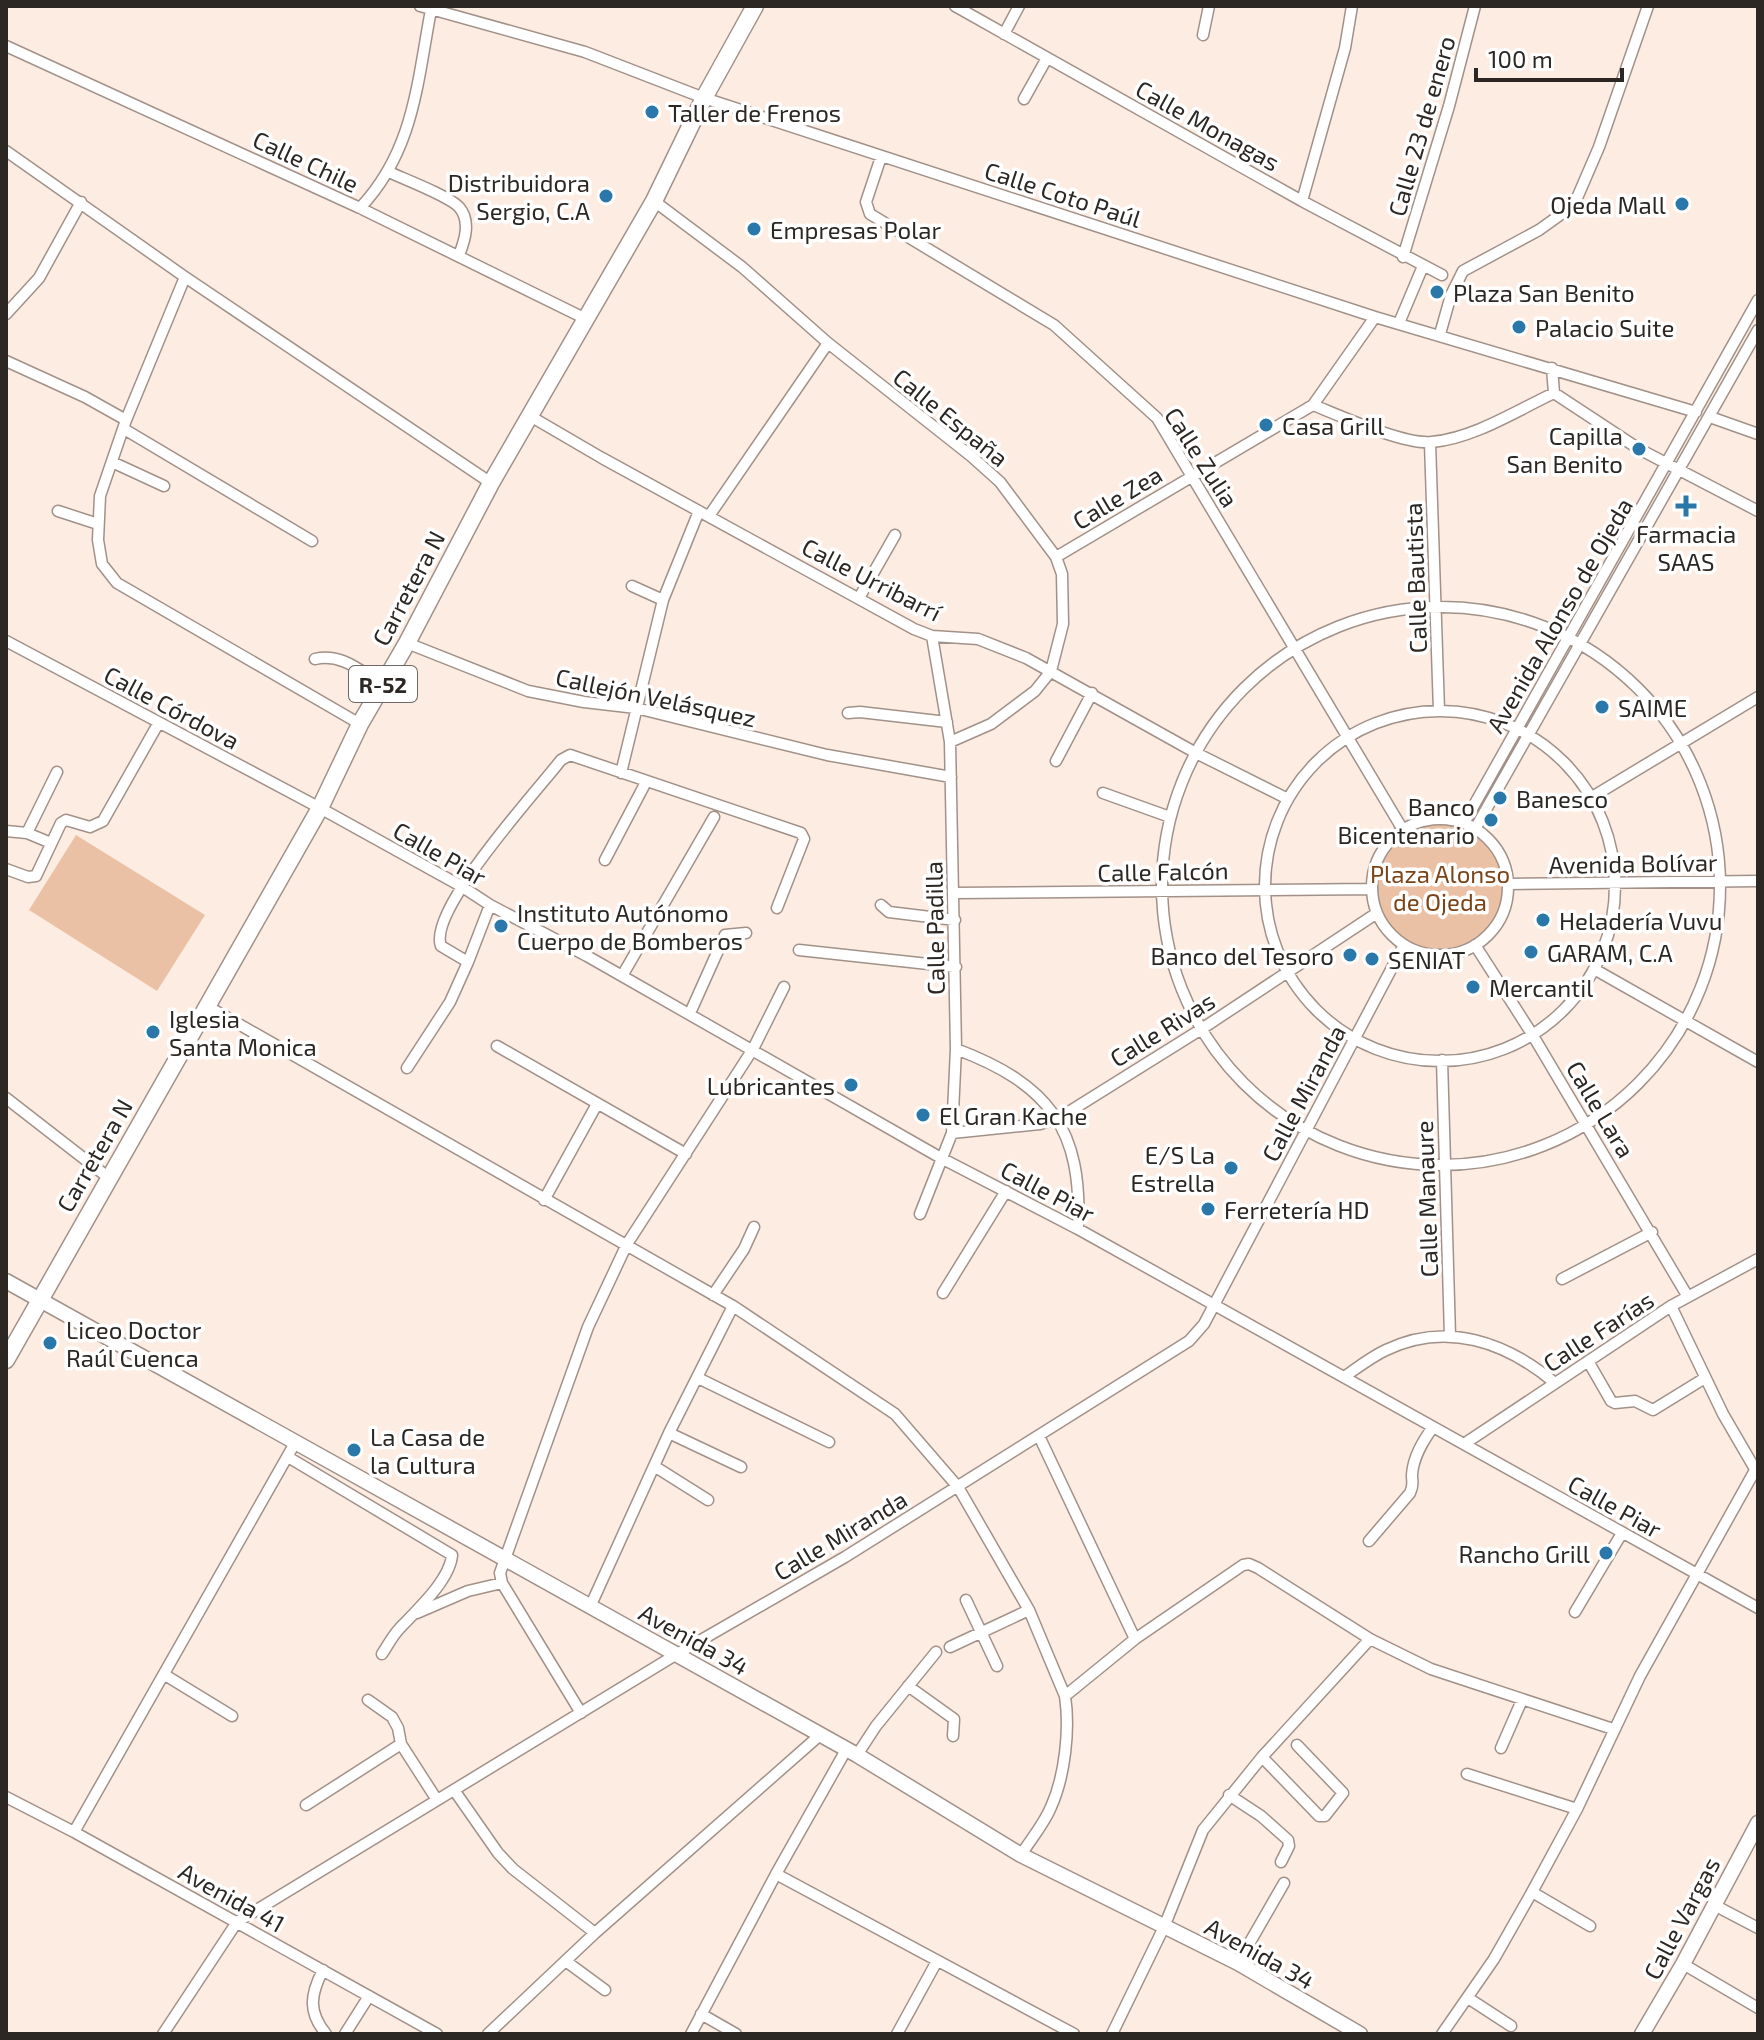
<svg xmlns="http://www.w3.org/2000/svg" width="1764" height="2040" font-family="'Exo 2',sans-serif">
	<rect width="100%" height="100%" fill="#fdece2"/>
	<!-- green -->
	<path fill="#ebc1a6" d="M1372 887a68 68 0 1 1 136 0a68 68 0 1 1-136 0Z
		M76 835 205 915 157 991 29 910Z"/>
	<g fill="none" stroke-linecap="round" stroke-linejoin="round">
		<!-- street casing -->
		<g stroke="#a19188" stroke-width="13">
			<path id="street" d="M420 6 585 52 704 98 1375 317 1696 412
				M955 6 1302 201 1442 275
				M1004 34 1019 6
				M1203 35 1209 6
				M6 46 360 208 586 319
				M1024 99 1047 58
				M6 151 185 277 491 483
				M881 157 866 202 870 214 1054 325 1157 418 1403 830
				M389 172C404 179 449 196 459 207 471 221 465 240 459 255
				M654 201 742 267 828 343 971 456 1000 482 1056 557 1062 574 1063 624 1051 671 1035 691 991 724 950 742
				M1302 201 1345 48 1352 6
				M360 208C414 151 417 83 431 10
				M1403 257 1449 106 1475 6
				M185 277 126 420 100 496 98 540 102 564 117 583 360 724
				M6 314 39 278 81 202
				M1399 323 1423 266
				M1440 334 1451 295 1463 271 1539 230 1574 205 1599 147 1648 6
				M6 361 85 397 126 420
				M1552 368 1554 393
				M1313 405C1341 416 1404 445 1432 442 1474 438 1516 411 1554 393L1639 449 1758 511
				M530 416 602 458 914 629 932 636 978 639 1026 658 1196 753 1288 799
				M1710 417 1758 434
				M124 429 312 541
				M1430 443 1439 711
				M112 462 164 486
				M58 511 98 524
				M709 516 828 343
				M1056 557 1313 405 1375 317
				M632 586 663 600
				M859 598 895 535
				M1162 886a279 279 0 1 1 558 0a279 279 0 1 1-558 0Z
				M6 641 320 808 461 886 490 905 587 956 941 1158 1078 1229 1758 1608
				M407 643 528 691 584 702 636 708 827 755 951 777
				M315 659C342 653 360 671 382 684
				M1265 886a175 175 0 1 1 350 0a175 175 0 1 1-350 0Z
				M848 713 860 712 947 722
				M1056 761 1092 693
				M621 773 663 600 699 511
				M1103 793 1170 817
				M1592 797 1758 697
				M1372 887a68 68 0 1 1 136 0a68 68 0 1 1-136 0Z
				M1464 823 1758 300
				M1475 829 1758 330
				M6 831 27 833 51 843
				M27 833 57 772
				M605 860 646 782
				M6 869 28 877 36 876 61 823 66 820 90 827 103 821 158 724
				M1508 884 1758 881
				M954 893 1372 889
				M490 905 468 962 441 946C427 911 537 791 561 760L570 755 801 833 804 839 777 908
				M881 905 889 912 955 920
				M1475 945 1532 1034 1688 1297
				M799 950 956 967
				M1594 969 1758 1062
				M622 976 714 817
				M207 1006 733 1306 895 1414 958 1487 1029 1610 1065 1696
				M690 1013 725 935 746 933
				M497 1046 686 1154
				M956 1049C1049 1084 1083 1129 1078 1229
				M1442 1060 1450 1336
				M407 1068 450 1002 468 962
				M6 1098 109 1178
				M952 1133 1040 1124 1059 1118 1200 1030 1377 913
				M544 1200 597 1104
				M920 1214 952 1133 956 1049 950 742 932 636
				M1562 1279 1652 1232
				M943 1293 1006 1191
				M713 1295 744 1249 754 1227
				M1671 1306 1723 1414 1755 1469
				M1588 1361 1611 1401 1615 1403 1635 1401 1653 1410 1705 1378
				M1344 1377C1357 1368 1371 1357 1386 1350 1447 1321 1506 1342 1555 1383
				M698 1378 829 1442
				M669 1433 741 1467
				M1039 1436 1135 1639
				M1464 1444 1671 1306 1758 1259
				M288 1457 452 1555C450 1580 417 1610 400 1628 393 1635 388 1645 382 1654
				M654 1466 708 1500
				M1369 1541 1410 1493C1414 1485 1412 1483 1412 1475 1413 1457 1423 1441 1433 1427
				M966 1600 997 1666
				M590 1607 669 1433 733 1306
				M1575 1612 1622 1533
				M417 1613 468 1591 502 1583
				M950 1647 1029 1610
				M165 1675 232 1716
				M908 1686 954 1719 953 1736
				M368 1700 392 1717 398 1728 401 1744 437 1800
				M581 1713 502 1583 500 1573 588 1327 627 1244 753 1049 784 987
				M1501 1748 1522 1700
				M857 1755 876 1726 936 1652
				M1262 1757 1319 1816H1325L1343 1793 1297 1745
				M1467 1774 1577 1809
				M454 1790 498 1853 513 1869 595 1933
				M1229 1795 1261 1816 1288 1840 1289 1846 1281 1862
				M6 1797 74 1832 437 2034
				M306 1805 401 1744
				M74 1832 295 1443
				M1021 1855C1031 1839 1044 1824 1051 1807 1065 1776 1070 1729 1065 1696L1135 1639 1243 1565 1249 1564 1258 1568 1370 1639 1431 1669 1613 1729
				M776 1874 846 1750
				M1532 1892 1590 1926
				M1714 1905 1758 1928
				M567 1962 605 1990
				M1238 1963 1284 1883
				M1683 1964 1758 2008
				M323 1970C310 1995 308 2012 326 2034
				M1468 1998 1511 2026
				M701 2014 736 2034
				M163 2034 237 1922 677 1654 845 1557 1189 1341 1204 1324 1404 945
				M345 2034 369 1996
				M488 2034 595 1933 820 1735
				M691 2034 776 1874 1074 2034
				M897 2034 937 1961
				M1112 2034 1164 1927 1203 1830 1262 1757 1370 1639
				M1442 2034 1494 1959 1532 1892 1577 1809 1640 1676 1758 1465"/>
		</g>
		<!-- secondary casing -->
		<g stroke="#a19188" stroke-width="17">
			<path id="secondary" d="M6 1281 857 1755 1021 1855 1238 1963 1360 2034
				M1642 2034 1683 1964 1758 1823"/>
		</g>
		<!-- primary casing -->
		<g stroke="#a19188" stroke-width="19">
			<path id="primary" d="M6 1360 320 808 360 724 407 643 491 483 654 201 704 98 755 6"/>
		</g>
		<!-- street -->
		<use href="#street" stroke="#fff" stroke-width="10"/>
		<!-- secondary -->
		<use href="#secondary" stroke="#fff" stroke-width="14"/>
		<!-- primary -->
		<use href="#primary" stroke="#fff" stroke-width="16"/>
	</g>
	<!-- markers -->
	<g fill="#2a77a9" stroke="#fff" stroke-width="3">
		<circle cx="652" cy="112" r="8"/>
		<circle cx="606" cy="196" r="8"/>
		<circle cx="1682" cy="204" r="8"/>
		<circle cx="754" cy="229" r="8"/>
		<circle cx="1437" cy="292" r="8"/>
		<circle cx="1519" cy="327" r="8"/>
		<circle cx="1266" cy="425" r="8"/>
		<circle cx="1639" cy="449" r="8"/>
		<path d="M1682 494h8v8h8v8h-8v8h-8v-8h-8v-8h8z"/>
		<circle cx="1602" cy="707" r="8"/>
		<circle cx="1500" cy="798" r="8"/>
		<circle cx="1491" cy="820" r="8"/>
		<circle cx="1543" cy="920" r="8"/>
		<circle cx="501" cy="926" r="8"/>
		<circle cx="1531" cy="952" r="8"/>
		<circle cx="1350" cy="955" r="8"/>
		<circle cx="1372" cy="959" r="8"/>
		<circle cx="1473" cy="987" r="8"/>
		<circle cx="153" cy="1032" r="8"/>
		<circle cx="851" cy="1085" r="8"/>
		<circle cx="923" cy="1115" r="8"/>
		<circle cx="1231" cy="1168" r="8"/>
		<circle cx="1208" cy="1209" r="8"/>
		<circle cx="50" cy="1343" r="8"/>
		<circle cx="354" cy="1450" r="8"/>
		<circle cx="1606" cy="1553" r="8"/>
	</g>
	<g text-anchor="middle" dominant-baseline="central" stroke-width="7" stroke-linejoin="round" paint-order="stroke">
		<!-- shield labels -->
		<rect fill="#fff" stroke="#6c6865" stroke-width="2" x="349" y="666" width="68" height="36" rx="6"/>
		<g font-size="22" font-weight="bold" fill="#2d2723">
			<text x="383" y="684">R-52</text>
		</g>
		<!-- poi labels -->
		<g font-size="24" fill="#2d2723" stroke="#fff" text-anchor="start">
			<text x="668" y="112">Taller de Frenos</text>
			<text x="590" y="182" text-anchor="end">Distribuidora<tspan x="590" dy="28">Sergio, C.A</tspan></text>
			<text x="1666" y="204" text-anchor="end">Ojeda Mall</text>
			<text x="770" y="229">Empresas Polar</text>
			<text x="1453" y="292">Plaza San Benito</text>
			<text x="1535" y="327">Palacio Suite</text>
			<text x="1282" y="425">Casa Grill</text>
			<text x="1623" y="435" text-anchor="end">Capilla<tspan x="1623" dy="28">San Benito</tspan></text>
			<text x="1686" y="533" text-anchor="middle">Farmacia<tspan x="1686" dy="28">SAAS</tspan></text>
			<text x="1618" y="707">SAIME</text>
			<text x="1516" y="798">Banesco</text>
			<text x="1475" y="806" text-anchor="end">Banco<tspan x="1475" dy="28">Bicentenario</tspan></text>
			<text x="517" y="912">Instituto Autónomo<tspan x="517" dy="28">Cuerpo de Bomberos</tspan></text>
			<text x="1559" y="920">Heladería Vuvu</text>
			<text x="1547" y="952">GARAM, C.A</text>
			<text x="1334" y="955" text-anchor="end">Banco del Tesoro</text>
			<text x="1388" y="959">SENIAT</text>
			<text x="1489" y="987">Mercantil</text>
			<text x="169" y="1018">Iglesia<tspan x="169" dy="28">Santa Monica</tspan></text>
			<text x="835" y="1085" text-anchor="end">Lubricantes</text>
			<text x="939" y="1115">El Gran Kache</text>
			<text x="1215" y="1154" text-anchor="end">E/S La<tspan x="1215" dy="28">Estrella</tspan></text>
			<text x="1224" y="1209">Ferretería HD</text>
			<text x="66" y="1329">Liceo Doctor<tspan x="66" dy="28">Raúl Cuenca</tspan></text>
			<text x="370" y="1436">La Casa de<tspan x="370" dy="28">la Cultura</tspan></text>
			<text x="1590" y="1553" text-anchor="end">Rancho Grill</text>
		</g>
		<!-- street labels -->
		<g font-size="24" fill="#2d2723" stroke="#fff">
			<text transform="translate(1208 125) rotate(29)">Calle Monagas</text>
			<text transform="translate(1421 126) rotate(-74)">Calle 23 de enero</text>
			<text transform="translate(306 161) rotate(25)">Calle Chile</text>
			<text transform="translate(1063 194) rotate(18)">Calle Coto Paúl</text>
			<text transform="translate(951 417) rotate(39)">Calle España</text>
			<text transform="translate(1202 457) rotate(57)">Calle Zulia</text>
			<text transform="translate(1117 497) rotate(-31)">Calle Zea</text>
			<text transform="translate(1415 578) rotate(-92)">Calle Bautista</text>
			<text transform="translate(872 579) rotate(27)">Calle Urribarrí</text>
			<text transform="translate(408 588) rotate(-62)">Carretera N</text>
			<text transform="translate(1559 615) rotate(-60)">Avenida Alonso de Ojeda</text>
			<text transform="translate(656 697) rotate(12)">Callejón Velásquez</text>
			<text transform="translate(172 707) rotate(28)">Calle Córdova</text>
			<text transform="translate(440 853) rotate(30)">Calle Piar</text>
			<text transform="translate(1633 863) rotate(-1)">Avenida Bolívar</text>
			<text transform="translate(1163 871) rotate(-1)">Calle Falcón</text>
			<text transform="translate(934 928) rotate(-91)">Calle Padilla</text>
			<text transform="translate(1162 1029) rotate(-32)">Calle Rivas</text>
			<text transform="translate(1303 1093) rotate(-62)">Calle Miranda</text>
			<text transform="translate(1601 1109) rotate(59)">Calle Lara</text>
			<text transform="translate(94 1155) rotate(-60)">Carretera N</text>
			<text transform="translate(1048 1191) rotate(28)">Calle Piar</text>
			<text transform="translate(1426 1199) rotate(-92)">Calle Manaure</text>
			<text transform="translate(1598 1331) rotate(-33)">Calle Farías</text>
			<text transform="translate(1615 1506) rotate(29)">Calle Piar</text>
			<text transform="translate(840 1535) rotate(-31)">Calle Miranda</text>
			<text transform="translate(694 1639) rotate(29)">Avenida 34</text>
			<text transform="translate(232 1897) rotate(29)">Avenida 41</text>
			<text transform="translate(1681 1918) rotate(-62)">Calle Vargas</text>
			<text transform="translate(1260 1953) rotate(29)">Avenida 34</text>
		</g>
		<!-- park labels -->
		<g font-size="24" fill="#7c4316" stroke="#fff">
			<text x="1440" y="873">Plaza Alonso<tspan x="1440" dy="28">de Ojeda</tspan></text>
		</g>
	</g>
	<!-- border -->
	<rect width="1764" height="2040" fill="none" stroke="#2d2723" stroke-width="16"/>
	<!-- scale -->
	<path d="M1476 68v12h146v-12" fill="none" stroke="#2d2723" stroke-width="4"/>
	<text x="1488" y="68" font-size="24" fill="#2d2723" stroke="#ffffff" stroke-width="6" paint-order="stroke">100 m</text>
</svg>
